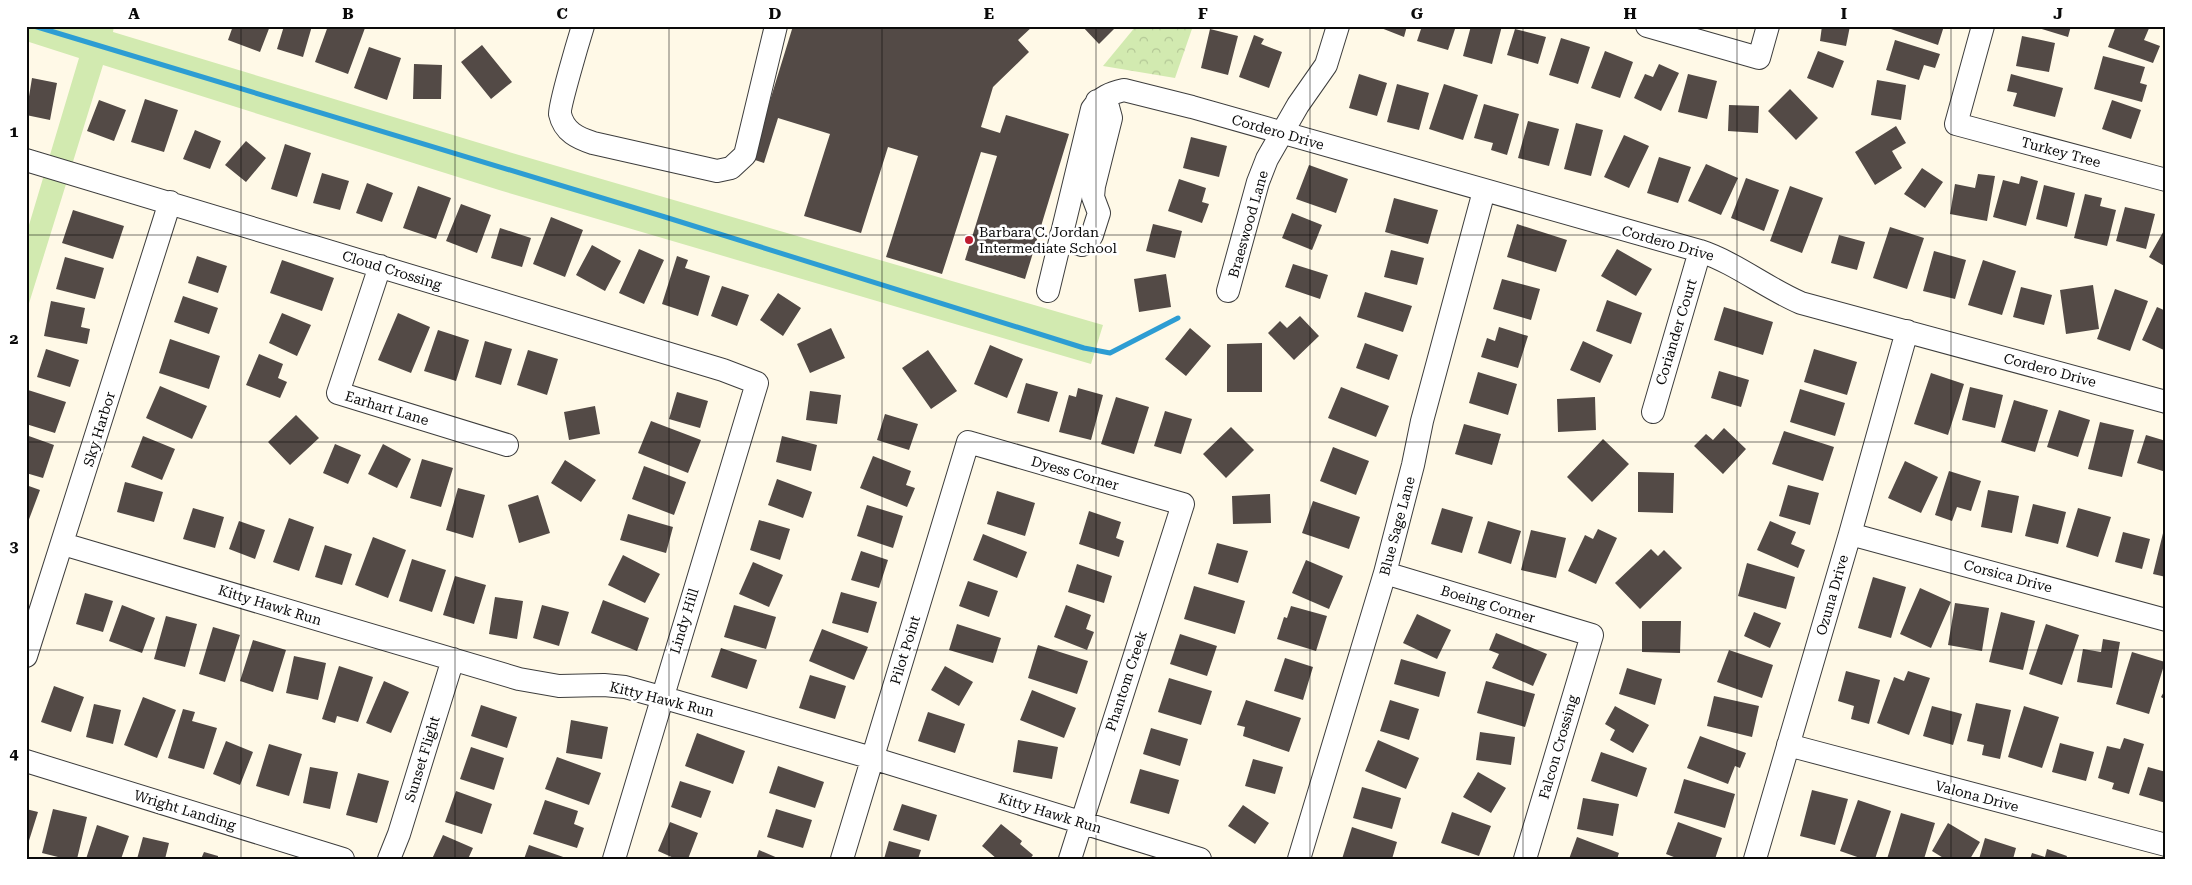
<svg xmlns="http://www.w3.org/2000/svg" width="2192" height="885" font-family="'Roboto Serif',serif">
	<defs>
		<pattern id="park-crowns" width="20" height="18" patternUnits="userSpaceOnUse" patternTransform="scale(1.25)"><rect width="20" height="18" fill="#d2eab0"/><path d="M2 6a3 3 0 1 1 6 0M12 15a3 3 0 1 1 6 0" fill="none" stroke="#b3c796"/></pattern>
	</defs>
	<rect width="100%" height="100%" fill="#fff9e7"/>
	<!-- grass -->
	<path fill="#d2eab0" d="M26 26H114L113 32 519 155 1103 325 1091 364 499 190 103 65 26 313V235L79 58 26 41Z"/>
	<!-- park -->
	<path fill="url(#park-crowns)" d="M1136 26H1193L1175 78 1103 66Z"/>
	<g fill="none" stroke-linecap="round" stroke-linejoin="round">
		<!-- stream -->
		<path stroke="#2d9dd3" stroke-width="5" d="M34 26 665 217 1084 348 1110 353 1178 318"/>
	</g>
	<!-- building -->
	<path fill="#534a46" d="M233 26H270L260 52 228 40Z
		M284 26H312L303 57 277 49Z
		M328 26H359L365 28 348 74 315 62Z
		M793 26H1033L1018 40 1029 52 993 87 981 127 1000 133 1006 115 1069 134 1025 279 965 260 997 156 981 152 942 274 886 257 918 156 888 147 861 233 804 216 830 134 778 118 764 163 752 159Z
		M1082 26H1117L1099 44Z
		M1376 26H1407L1404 37Z
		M1422 26H1456L1448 50 1417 41Z
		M1471 26H1502L1492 64 1463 56Z
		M1822 26H1850L1846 46 1820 41Z
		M1892 26H1944L1938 45 1891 29Z
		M2032 26H2071L2068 37Z
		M2116 26H2150L2144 40 2160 46 2153 63 2108 47Z
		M1210 29 1238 36 1228 75 1201 68Z
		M1515 29 1546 37 1538 64 1507 55Z
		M1254 35 1264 39 1261 44 1282 52 1269 88 1239 77Z
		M2022 36 2055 43 2049 72 2016 66Z
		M1561 38 1590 47 1578 84 1549 75Z
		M1895 40 1940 54 1935 68 1924 65 1919 80 1886 70Z
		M482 45 512 82 491 99 461 62Z
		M369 47 401 58 387 100 354 88Z
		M1605 51 1633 62 1620 98 1591 88Z
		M1818 51 1844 61 1833 88 1807 78Z
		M2103 56 2145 67 2140 83 2147 85 2142 102 2094 89Z
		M414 64 442 65 441 99H413Z
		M1659 64 1679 73 1661 111 1634 98 1645 74 1653 77Z
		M1359 74 1387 83 1377 116 1349 108Z
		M1688 74 1717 81 1707 119 1678 112Z
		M2011 74 2063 88 2055 117 2013 106 2017 93 2007 91Z
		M32 78 57 83 50 120 26 115Z
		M1877 80 1906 85 1901 120 1871 115Z
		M1397 84 1429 93 1419 130 1387 122Z
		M1444 84 1478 95 1463 140 1429 129Z
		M1790 89 1818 118 1796 140 1768 111Z
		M145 99 178 110 164 152 131 142Z
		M99 100 126 110 114 141 87 131Z
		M2112 100 2141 110 2131 139 2102 129Z
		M1484 104 1519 114 1507 155 1491 150 1493 143 1474 138Z
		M1729 105 1759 106 1758 133 1728 131Z
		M1528 121 1559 129 1549 166 1518 158Z
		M1576 123 1603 130 1591 176 1564 169Z
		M1896 126 1906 143 1892 151 1902 168 1875 185 1855 152Z
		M195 130 221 141 210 169 183 159Z
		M1624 135 1649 146 1629 188 1604 177Z
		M1191 137 1227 146 1219 177 1183 168Z
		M246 141 266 158 246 182 225 165Z
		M285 144 311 153 297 197 271 189Z
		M1659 157 1691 167 1678 203 1647 193Z
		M1706 164 1738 178 1721 215 1688 201Z
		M1309 165 1348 179 1336 213 1296 199Z
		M1922 168 1943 182 1925 208 1904 194Z
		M322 173 349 181 340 210 313 203Z
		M1978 174 1995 176 1987 221 1950 214 1955 184 1975 188Z
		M2021 176 2038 181 2026 226 1993 217 2003 180 2019 184Z
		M1746 178 1779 190 1764 231 1731 218Z
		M1179 179 1206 188 1202 202 1209 204 1202 223 1168 211Z
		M367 183 393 193 382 222 356 213Z
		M2044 185 2075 193 2067 227 2036 219Z
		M418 186 451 198 436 239 403 228Z
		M1790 186 1823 198 1802 253 1770 241Z
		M2085 194 2102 198 2100 206 2116 210 2107 246 2074 238Z
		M1394 198 1438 210 1428 244 1385 232Z
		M461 204 491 215 477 253 446 241Z
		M2125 207 2155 214 2146 249 2116 241Z
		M73 210 124 226 113 259 62 243Z
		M1292 213 1322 225 1312 250 1282 238Z
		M551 217 583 230 565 277 533 264Z
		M1153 224 1182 231 1175 258 1146 251Z
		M1517 224 1567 240 1556 272 1507 257Z
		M1890 227 1924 238 1907 289 1873 278Z
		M2166 227V267L2149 257Z
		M500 228 531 238 522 267 491 258Z
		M1839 235 1865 242 1857 270 1831 263Z
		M592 245 621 261 605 291 576 275Z
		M639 249 664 260 644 304 619 293Z
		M1617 249 1652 269 1636 296 1601 276Z
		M1391 250 1424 258 1417 285 1384 277Z
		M1934 251 1966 260 1955 299 1923 291Z
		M197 256 227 266 218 293 188 283Z
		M677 256 688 260 685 268 710 276 698 316 662 304Z
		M65 257 104 268 95 299 56 289Z
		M282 260 334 278 322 311 270 293Z
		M1983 260 2016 271 2002 315 1968 305Z
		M1293 264 1328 275 1320 299 1285 287Z
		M1166 274 1171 307 1139 312 1134 279Z
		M1502 279 1540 289 1531 320 1493 309Z
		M2093 285 2099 329 2066 334 2060 290Z
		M722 286 749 295 737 326 711 316Z
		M2021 287 2052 295 2044 325 2013 317Z
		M2115 289 2148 301 2130 351 2097 339Z
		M1365 292 1412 306 1403 332 1357 317Z
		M778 293 801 308 783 336 760 320Z
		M183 296 218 308 209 334 174 322Z
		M1607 300 1642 313 1631 344 1596 331Z
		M51 301 85 308 81 327 90 329 87 344 44 336Z
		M1724 307 1773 322 1763 355 1714 340Z
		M2157 307 2166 311V351L2142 340Z
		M282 313 311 325 297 356 269 343Z
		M398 313 430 327 411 373 378 360Z
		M1300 316 1319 336 1294 360 1268 333 1280 321 1287 328Z
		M1499 327 1528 336 1518 368 1481 357 1487 338 1495 341Z
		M831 328 845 358 810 373 797 344Z
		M1190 328 1211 346 1186 376 1165 359Z
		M438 330 469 340 456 381 424 371Z
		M170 339 220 356 209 389 159 373Z
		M485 341 512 349 501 385 475 377Z
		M1583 341 1613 355 1600 383 1570 370Z
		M1262 343V392H1227V344Z
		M1365 343 1398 355 1389 380 1356 368Z
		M990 345 1023 359 1007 398 974 384Z
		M46 349 79 360 70 387 37 377Z
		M1814 349 1857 362 1847 395 1804 382Z
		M528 350 558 359 547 395 517 385Z
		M928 350 957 391 931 409 902 368Z
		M259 354 283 364 278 378 287 382 280 398 246 385Z
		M1719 371 1749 380 1741 407 1711 398Z
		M1478 372 1517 384 1508 415 1469 403Z
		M1931 373 1964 384 1948 435 1914 424Z
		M1026 383 1058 392 1049 422 1017 413Z
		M160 386 207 406 192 439 146 418Z
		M1341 387 1389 406 1376 437 1328 418Z
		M1970 387 2003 395 1995 428 1962 420Z
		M1078 388 1103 395 1091 440 1059 432 1069 395 1076 397Z
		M1800 389 1845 403 1835 436 1790 422Z
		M28 390 66 402 55 433 26 424V395Z
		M810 391 841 395 837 424 806 420Z
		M677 392 708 401 700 428 669 419Z
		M1116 397 1149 407 1134 454 1101 444Z
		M1595 397 1596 430 1558 432 1557 399Z
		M2014 400 2048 410 2035 452 2001 442Z
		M595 406 600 434 569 440 564 412Z
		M2059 410 2090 420 2078 457 2047 447Z
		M1165 411 1192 419 1181 454 1154 446Z
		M885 414 918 424 909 450 877 440Z
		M296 415 319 438 290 465 268 442Z
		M651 421 701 440 688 473 638 453Z
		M2100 422 2134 430 2122 477 2088 469Z
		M1464 424 1501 434 1492 465 1455 454Z
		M1231 427 1254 450 1226 478 1203 454Z
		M1724 428 1746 449 1723 474 1694 446 1706 434 1713 440Z
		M1784 431 1834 447 1823 481 1772 464Z
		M26 435 54 445 43 478 26 473Z
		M2146 435 2166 441V472L2137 463Z
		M143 436 175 449 162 480 131 467Z
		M782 436 817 445 811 471 776 462Z
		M1603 439 1629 464 1592 502 1567 477Z
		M335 444 361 455 348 484 323 473Z
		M383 444 411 459 397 488 368 474Z
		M1333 447 1369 461 1356 495 1320 481Z
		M873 456 911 471 906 485 915 488 907 507 860 488Z
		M422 459 453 468 441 507 410 498Z
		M565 460 596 480 581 502 551 483Z
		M1905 461 1938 477 1921 513 1888 498Z
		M644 466 686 482 674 515 632 499Z
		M1949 471 1981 481 1971 511 1957 507 1952 521 1935 515Z
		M1638 472 1674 473 1673 513 1638 512Z
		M777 479 812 492 803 518 768 505Z
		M125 482 163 492 154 522 117 512Z
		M26 485 40 490 28 522 26 521Z
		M1788 485 1819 493 1810 525 1779 516Z
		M458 488 485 495 473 538 446 530Z
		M1988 490 2019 496 2012 533 1981 527Z
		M997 491 1035 503 1025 536 987 524Z
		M1270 494 1271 523 1233 524 1232 496Z
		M538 495 550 533 519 543 508 505Z
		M1313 501 1360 517 1349 549 1302 533Z
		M2033 504 2066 512 2058 544 2025 536Z
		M867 505 903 516 893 548 857 536Z
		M193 508 224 517 215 548 183 539Z
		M1442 508 1473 517 1462 553 1431 544Z
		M2078 508 2111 517 2098 557 2066 547Z
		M1089 511 1121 522 1116 538 1124 541 1119 557 1079 544Z
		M628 514 673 527 666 553 620 540Z
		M289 518 314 527 299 571 273 562Z
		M759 520 790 529 780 560 750 550Z
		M239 521 265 530 255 559 229 549Z
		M1488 521 1521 531 1511 564 1478 553Z
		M1770 521 1796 532 1791 544 1805 550 1798 568 1757 550Z
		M2165 525 2166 526V577L2153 574Z
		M1598 529 1617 538 1596 584 1568 571 1585 535 1593 539Z
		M1531 530 1566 538 1556 578 1521 570Z
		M2123 532 2150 539 2142 569 2115 562Z
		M983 534 1027 552 1017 578 973 560Z
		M373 537 406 550 388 598 355 585Z
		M1217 543 1248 551 1238 583 1208 574Z
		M325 545 352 554 342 585 315 577Z
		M1651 549 1658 556 1664 550 1682 568 1640 609 1615 583Z
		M861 551 888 560 879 588 851 580Z
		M623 555 660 574 645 603 608 585Z
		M412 559 446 570 432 612 399 601Z
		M1306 560 1343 576 1329 609 1292 593Z
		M753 562 783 575 769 607 739 594Z
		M1747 563 1795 577 1786 609 1738 596Z
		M1077 564 1112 576 1104 603 1068 592Z
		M455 576 486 585 474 624 443 615Z
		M1873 577 1906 587 1891 638 1858 628Z
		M968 581 998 591 989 617 959 606Z
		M1194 586 1245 601 1235 634 1184 619Z
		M1920 588 1951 602 1931 648 1900 634Z
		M841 592 877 602 868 633 832 623Z
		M85 593 113 601 103 632 76 624Z
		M495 597 523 601 517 639 489 634Z
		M603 600 649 618 637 651 591 633Z
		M1955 603 1989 608 1982 651 1948 645Z
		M122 605 155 618 142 653 109 641Z
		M542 605 569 612 559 646 533 638Z
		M734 605 776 617 766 649 724 637Z
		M1066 605 1091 615 1086 629 1094 632 1087 650 1054 637Z
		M1291 606 1327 616 1316 651 1277 639 1284 617 1287 618Z
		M1754 612 1781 623 1770 648 1744 636Z
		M2001 612 2035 621 2023 670 1989 662Z
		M1417 614 1451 630 1437 659 1403 643Z
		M166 616 197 624 185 667 154 659Z
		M1642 621H1681L1680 653 1642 652Z
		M957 624 1001 638 993 663 949 650Z
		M2046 624 2079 635 2062 685 2029 674Z
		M213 627 240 635 225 682 199 674Z
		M822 629 868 647 854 680 809 661Z
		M1496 633 1547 654 1533 686 1492 668 1499 654 1489 650Z
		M1180 634 1217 646 1207 676 1170 664Z
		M2103 639 2120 642 2112 688 2077 682 2083 649 2101 652Z
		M253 640 286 650 273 692 240 681Z
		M1038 645 1088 661 1077 694 1028 678Z
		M721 648 757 660 747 689 711 677Z
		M1729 650 1773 665 1762 698 1717 682Z
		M2132 652 2165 662 2149 714 2116 704Z
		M294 656 326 663 318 700 286 693Z
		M1285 658 1313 667 1303 700 1274 691Z
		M1401 659 1446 672 1439 697 1394 684Z
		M339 666 373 677 358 722 337 716 335 723 322 719Z
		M945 666 973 682 959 706 931 690Z
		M1627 668 1662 679 1655 705 1619 694Z
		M1846 671 1880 680 1869 724 1851 719 1854 706 1838 701Z
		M1908 671 1930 678 1909 735 1877 723 1894 677 1904 681Z
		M810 675 846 686 835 719 799 708Z
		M1169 678 1212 691 1201 725 1158 712Z
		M384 681 409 692 391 733 366 723Z
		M1486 681 1535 694 1525 727 1477 713Z
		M54 686 84 697 71 732 41 722Z
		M2166 688V700L2161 697Z
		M1032 690 1076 708 1064 738 1020 720Z
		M1714 696 1759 706 1752 737 1707 726Z
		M143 697 176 710 157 758 124 745Z
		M1246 700 1301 718 1289 752 1243 736 1245 727 1237 725Z
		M1390 700 1419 709 1409 740 1380 731Z
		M1976 703 2011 710 2000 759 1982 755 1984 745 1967 741Z
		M94 704 121 710 113 744 86 737Z
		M481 705 517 717 507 748 471 736Z
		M1615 706 1649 725 1633 753 1610 740 1615 730 1605 724Z
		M1932 706 1962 714 1953 745 1923 736Z
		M2024 706 2059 717 2042 768 2008 757Z
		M183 709 195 712 192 721 217 728 204 769 168 758Z
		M928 712 965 724 955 753 918 741Z
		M571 720 608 727 602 759 566 753Z
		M1151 728 1188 739 1180 766 1143 754Z
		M1480 732 1515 737 1511 765 1476 760Z
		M697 733 745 751 733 784 685 766Z
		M1700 736 1746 753 1740 768 1735 766 1728 784 1687 768Z
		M2124 738 2144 744 2129 794 2112 789 2114 783 2098 778 2107 746 2120 749Z
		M1018 740 1058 747 1052 779 1013 772Z
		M1378 740 1419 758 1406 789 1365 771Z
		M226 741 253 752 240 785 213 774Z
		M2060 743 2094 752 2086 781 2052 772Z
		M269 744 302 754 289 796 256 786Z
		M471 747 504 758 494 790 460 779Z
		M1601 752 1647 768 1637 797 1591 781Z
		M557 757 601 773 589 805 545 789Z
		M1253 759 1283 767 1275 794 1245 786Z
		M778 766 824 782 815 808 769 793Z
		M310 767 338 772 330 809 303 803Z
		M2148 767 2166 772V803L2139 795Z
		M1140 769 1179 780 1169 814 1130 803Z
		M1478 772 1506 788 1491 813 1463 797Z
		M358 773 389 781 377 823 346 815Z
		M1684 779 1735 794 1725 828 1674 813Z
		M680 781 711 791 701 818 671 807Z
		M1362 787 1401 798 1392 829 1353 818Z
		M1812 790 1848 799 1835 845 1800 836Z
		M456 791 492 804 482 834 445 822Z
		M1583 798 1619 804 1613 836 1577 829Z
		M545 800 578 811 574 824 584 828 577 848 533 834Z
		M1858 800 1891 811 1875 859H1863L1840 851Z
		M902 804 937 815 929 841 893 830Z
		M1243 805 1269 823 1255 844 1228 826Z
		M26 809 38 812 27 847H26Z
		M53 809 87 817 77 859H66L42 853Z
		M776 809 812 820 803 848 767 837Z
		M1452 812 1491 826 1479 856 1441 843Z
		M1901 813 1935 823 1924 859H1887Z
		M670 822 698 833 688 859H676L658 851Z
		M1678 822 1722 838 1715 859H1679L1666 854Z
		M1948 823 1980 842 1970 859H1945L1932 851Z
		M1001 824 1022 841 1020 844 1033 855 1030 859H997L982 846Z
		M97 825 129 836 121 859H86Z
		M1352 827 1397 842 1392 859H1342Z
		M443 835 473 848 468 859H432Z
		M143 837 169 843 165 859H137Z
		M1577 837 1619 853 1617 859H1569Z
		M1985 838 2016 848 2013 859H1979Z
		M889 841 921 850 918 859H884Z
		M529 845 566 858V859H524Z
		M2047 849 2067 856 2066 859H2030L2032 853 2045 857Z
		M759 850 780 859H756Z
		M204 852 218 856V859H201Z"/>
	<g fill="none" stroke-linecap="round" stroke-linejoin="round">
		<!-- minor casing -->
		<g stroke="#3d3d3d" stroke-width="24">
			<path id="minor" d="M583 26C579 39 559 106 560 114 564 132 578 138 593 143L717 171 731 168 745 155 776 26
				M1647 26 1759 58 1768 26
				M1983 26 1956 124 2166 180
				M26 160 723 370 757 383 614 859
				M1061 235 1069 241 1082 245 1088 242 1092 235 1099 213 1093 197 1094 186 1111 118 1108 107 1097 101
				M380 266 338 393 507 445
				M1048 291 1092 109C1100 97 1111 93 1124 90L1192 107 1700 251C1736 263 1766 288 1801 303L2166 402
				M1228 291 1258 182 1267 159 1298 105 1326 65 1338 26
				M1653 412 1700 251
				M1850 534 2166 620
				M63 544 519 679 559 686 604 685 625 687 661 697 872 758 1200 859
				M1385 573 1592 635 1525 859
				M26 656 170 202
				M1788 745 2166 845
				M26 761 343 859
				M389 859 399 834 453 659
				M842 859 968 442 1183 504 1070 859
				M1299 859 1385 573 1413 465 1422 421 1484 191
				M1755 859 1850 534 1907 331"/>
		</g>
		<!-- minor -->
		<use href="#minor" stroke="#fff" stroke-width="22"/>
	</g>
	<!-- grid -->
	<path fill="none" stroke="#0a0a0a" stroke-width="1" stroke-opacity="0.55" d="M241 26V859M455 26V859M669 26V859M882 26V859M1096 26V859M1310 26V859M1523 26V859M1737 26V859M1951 26V859M26 235H2166M26 442H2166M26 650H2166"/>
	<!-- markers -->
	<circle fill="#bf1d30" stroke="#fff" stroke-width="2" cx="969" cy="240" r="5"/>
	<g text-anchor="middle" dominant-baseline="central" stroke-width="5" stroke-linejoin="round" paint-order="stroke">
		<!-- street labels -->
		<g font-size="14" fill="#0a0a0a" stroke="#fff">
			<text transform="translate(1278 132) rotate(16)">Cordero Drive</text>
			<text transform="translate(2061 152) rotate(15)">Turkey Tree</text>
			<text transform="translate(1248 224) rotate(-74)">Braeswood Lane</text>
			<text transform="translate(1668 243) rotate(16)">Cordero Drive</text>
			<text transform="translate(392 270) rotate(17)">Cloud Crossing</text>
			<text transform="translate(1676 332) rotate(-73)">Coriander Court</text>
			<text transform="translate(2050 370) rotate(15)">Cordero Drive</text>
			<text transform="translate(387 408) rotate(17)">Earhart Lane</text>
			<text transform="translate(99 429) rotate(-73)">Sky Harbor</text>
			<text transform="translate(1075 473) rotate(16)">Dyess Corner</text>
			<text transform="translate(1397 526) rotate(-75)">Blue Sage Lane</text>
			<text transform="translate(2008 576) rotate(15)">Corsica Drive</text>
			<text transform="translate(1832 595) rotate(-74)">Ozuna Drive</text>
			<text transform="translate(1488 604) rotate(17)">Boeing Corner</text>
			<text transform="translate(270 605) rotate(17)">Kitty Hawk Run</text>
			<text transform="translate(684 621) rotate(-73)">Lindy Hill</text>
			<text transform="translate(905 650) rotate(-73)">Pilot Point</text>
			<text transform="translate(1126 681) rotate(-72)">Phantom Creek</text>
			<text transform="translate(662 699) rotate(14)">Kitty Hawk Run</text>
			<text transform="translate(1558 747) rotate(-74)">Falcon Crossing</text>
			<text transform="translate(422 759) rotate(-73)">Sunset Flight</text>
			<text transform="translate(1977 796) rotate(15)">Valona Drive</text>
			<text transform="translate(185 810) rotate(17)">Wright Landing</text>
			<text transform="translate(1050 813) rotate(17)">Kitty Hawk Run</text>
		</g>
		<!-- poi labels -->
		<g font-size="14" fill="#0a0a0a" stroke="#fff" text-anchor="start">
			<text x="979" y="232">Barbara C. Jordan<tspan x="979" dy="16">Intermediate School</tspan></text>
		</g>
	</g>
	<!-- border -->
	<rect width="2192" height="885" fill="none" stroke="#ffffff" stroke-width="55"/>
	<rect x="28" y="28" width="2136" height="830" fill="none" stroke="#0a0a0a" stroke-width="2"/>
	<g font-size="16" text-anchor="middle" font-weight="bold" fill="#0a0a0a">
		<text x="134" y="19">A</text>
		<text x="348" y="19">B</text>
		<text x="562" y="19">C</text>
		<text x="775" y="19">D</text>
		<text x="989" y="19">E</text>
		<text x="1203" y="19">F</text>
		<text x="1417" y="19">G</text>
		<text x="1630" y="19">H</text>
		<text x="1844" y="19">I</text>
		<text x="2058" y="19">J</text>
		<text x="14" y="137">1</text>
		<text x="14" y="344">2</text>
		<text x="14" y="552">3</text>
		<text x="14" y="759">4</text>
	</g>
</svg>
